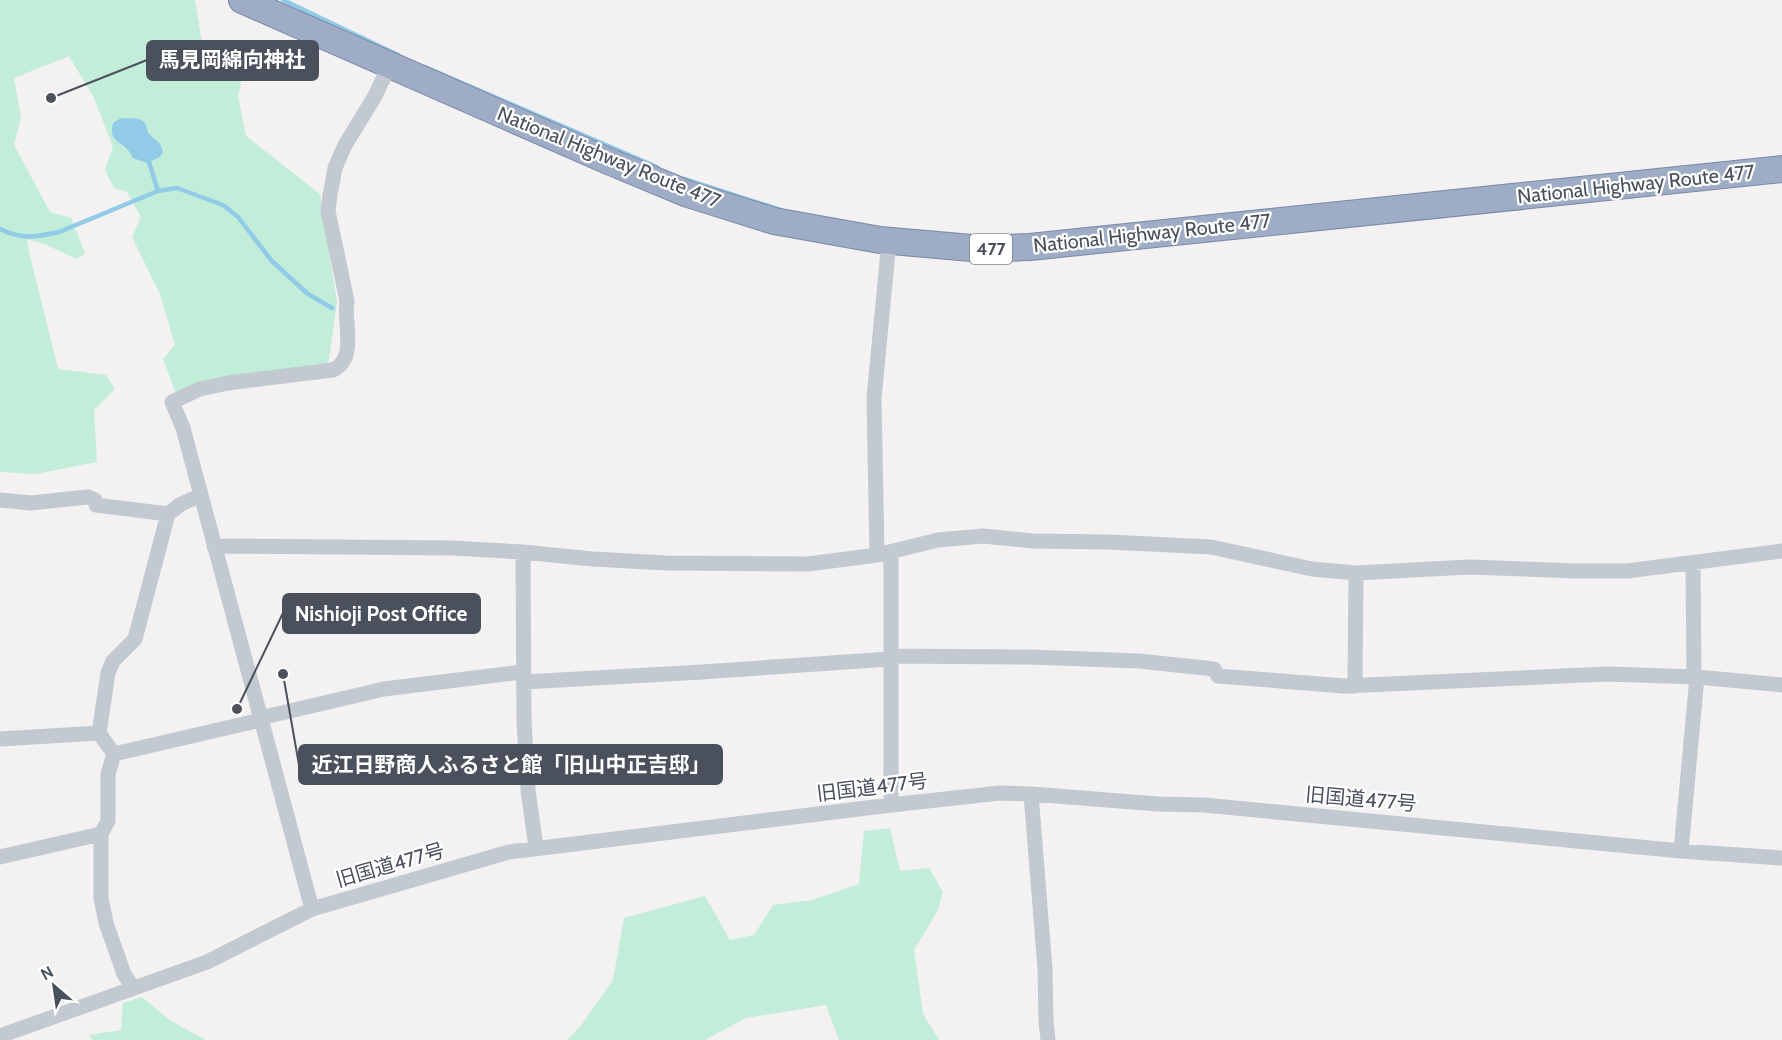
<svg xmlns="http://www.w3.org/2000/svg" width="1782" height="1040" font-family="Cabin,'Noto Sans JP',sans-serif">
	<rect width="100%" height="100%" fill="#f3f1f1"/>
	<!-- green -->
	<path fill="#c2edd9" d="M0 0H195L205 62 245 64 238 96 246 136 320 194 337 302 328 366 176 394 163 359 175 345 160 294 132 237 141 217 127 192 114 188 105 170 113 147 94 98 69 56 14 78 21 117 14 145 50 212 71 218 85 253 77 259 44 244 27 239 29 252 58 369 106 375 115 389 94 410 97 462 35 474 0 472Z
		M890 828 900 871 929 868 943 892 938 910 914 950 923 1014 939 1040H839L826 1005 746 1018 705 1040H567L583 1023 613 980 624 918 705 896 730 940 754 935 773 905 812 900 859 884 864 831Z
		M142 997 171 1021 206 1040H93L89 1035 121 1030 123 1003Z"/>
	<!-- water -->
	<path fill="#92cbe8" d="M121 118C127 119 136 117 141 120 147 123 146 127 148 132 153 141 160 138 163 152L160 157 147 163 133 158C132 156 129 151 127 149 118 139 109 141 113 123Z"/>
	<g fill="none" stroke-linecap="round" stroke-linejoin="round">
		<!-- stream -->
		<path stroke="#92cbe8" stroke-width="4.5" d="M283 0 398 55
			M425 67 657 167
			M149 162 158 191
			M684 179 781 210
			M0 229C22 240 36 237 59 232L158 191 177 188 223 205 238 217 271 260 287 275 308 294 332 308"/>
		<!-- trunk casing -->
		<g stroke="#7788a8" stroke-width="28">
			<path id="trunk" d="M242 0 606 160 688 194 774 221 880 240 983 249 1030 247 1782 169"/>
		</g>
		<!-- minor -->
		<path stroke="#c2c9d1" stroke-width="15" d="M0 500 31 503 88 497 95 500 96 505 168 514
			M214 546 453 548 523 552 593 559 666 563 808 564 877 555 938 540 983 536 1033 541 1109 542 1211 547 1312 569 1356 573 1469 567 1577 571H1627L1782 551
			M523 552 524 721 528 790 536 848
			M891 552V805
			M877 555 874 398 889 241
			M1693 564 1694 677
			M890 656 1029 657 1139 661 1214 669 1218 676 1344 686 1606 674 1697 677 1782 685
			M524 682 702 672 890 659
			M1355 686 1356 573
			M260 718 384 689 522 672 524 678
			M0 739 99 733
			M114 754 99 733 108 673 113 661 135 639 168 514 181 504 201 495
			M114 754 108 774V821L101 834V898L106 923 124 974 133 988
			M114 754 261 720
			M1031 794 1045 969 1046 1021 1048 1040
			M1681 851 1697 677
			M0 857 101 834
			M312 909 183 428 172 402 200 389 228 383 333 370C358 358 343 322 347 301L328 211 330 195 335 168 345 145 375 96 390 64
			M0 1036 207 962 312 909 509 852 891 805 1000 793 1031 794 1158 804 1204 805 1681 851 1782 858"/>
		<!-- trunk -->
		<use href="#trunk" stroke="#9facc5" stroke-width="26"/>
	</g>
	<g text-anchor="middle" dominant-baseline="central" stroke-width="4.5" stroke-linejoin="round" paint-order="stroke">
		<!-- shield labels -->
		<rect fill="#fff" stroke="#80858e" stroke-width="1.5" x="970" y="234" width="42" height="30" rx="4.5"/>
		<g font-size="18" font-weight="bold" fill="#4a515d">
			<text x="991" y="249">477</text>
		</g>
		<!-- street labels -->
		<g font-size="20" fill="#4a515d" stroke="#fff">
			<text transform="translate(609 157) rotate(22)">National Highway Route 477</text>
			<text transform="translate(1636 184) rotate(-6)">National Highway Route 477</text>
			<text transform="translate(1152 233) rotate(-6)">National Highway Route 477</text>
			<text transform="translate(872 787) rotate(-7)">旧国道477号</text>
			<text transform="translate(1361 799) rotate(5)">旧国道477号</text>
			<text transform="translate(390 865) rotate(-16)">旧国道477号</text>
		</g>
	</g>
	<!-- callouts -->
	<path fill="none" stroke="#4a515d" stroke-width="2" d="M51 98L147 60M237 709L283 613M283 674L299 765"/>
	<g fill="#4a515d" stroke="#fff" stroke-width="2">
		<circle cx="51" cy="98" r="6"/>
		<circle cx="237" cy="709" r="6"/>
		<circle cx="283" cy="674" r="6"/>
	</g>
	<g fill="#4a515d" stroke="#4a515d" stroke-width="2">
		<rect x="147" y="41" width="171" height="39" rx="6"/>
		<rect x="283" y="594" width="197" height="39" rx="6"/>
		<rect x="299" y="745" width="423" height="39" rx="6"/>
	</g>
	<g font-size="21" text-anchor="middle" font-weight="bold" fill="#fff">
		<text x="232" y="67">馬見岡綿向神社</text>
		<text x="381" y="621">Nishioji Post Office</text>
		<text x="511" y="772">近江日野商人ふるさと館「旧山中正吉邸」</text>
	</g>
	<!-- north arrow -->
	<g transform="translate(54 986) rotate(331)" stroke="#ffffff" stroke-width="4.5" paint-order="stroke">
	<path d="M0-4.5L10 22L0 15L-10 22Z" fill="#4a515d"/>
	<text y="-9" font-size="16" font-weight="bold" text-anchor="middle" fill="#4a515d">N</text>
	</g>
</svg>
